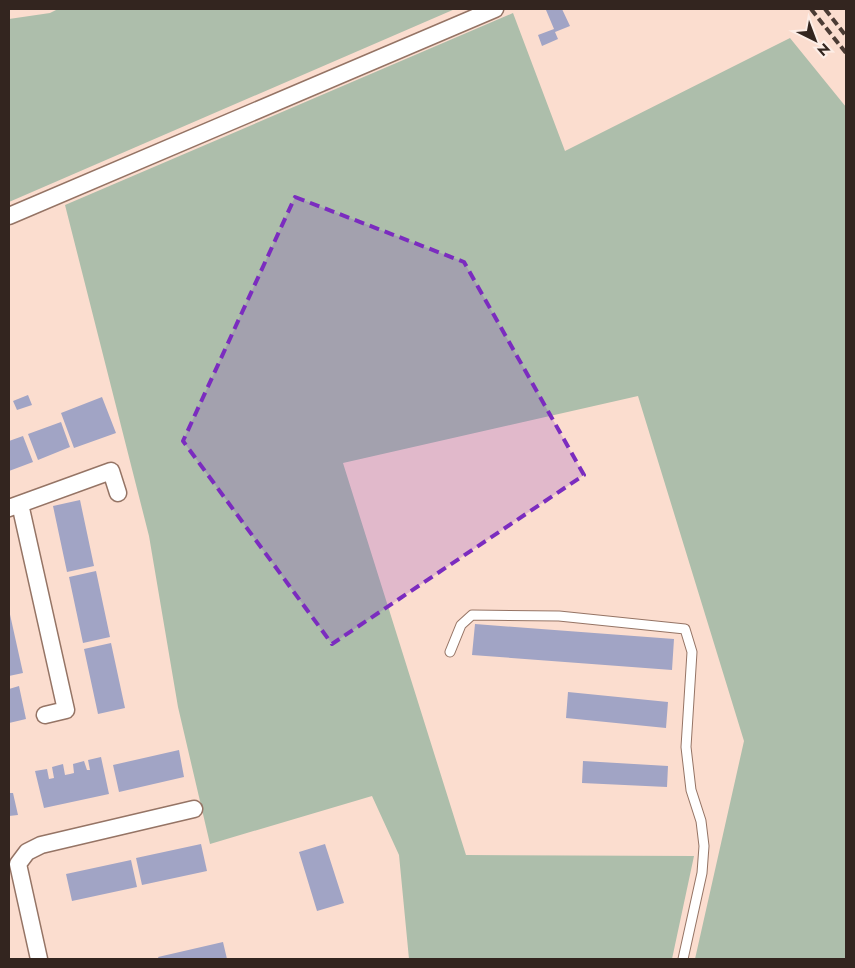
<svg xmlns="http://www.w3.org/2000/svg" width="855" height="968" font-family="Jost,sans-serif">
	<rect width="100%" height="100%" fill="#fbddcf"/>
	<!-- green -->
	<path fill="#adbeab" d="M58 9H455L9 202V19L50 13Z
		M513 13 565 151 790 38 846 107V959H695L744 741 638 396 343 463 466 855 694 856 672 959H409L399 855 372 796 210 844 178 707 149 536 65 205Z"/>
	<!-- building -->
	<path fill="#a1a4c5" d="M550 9H562L570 26 555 32 558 39 542 46 538 35 554 29 546 10Z
		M28 395 32 405 17 410 13 401Z
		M102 397 116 433 74 448 61 413Z
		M61 422 70 447 38 460 28 434Z
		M23 436 33 462 9 471V441Z
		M80 500 94 566 67 572 53 506Z
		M96 571 110 637 83 643 69 577Z
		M9 610 23 673 9 676Z
		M475 624 674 639 672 670 472 655Z
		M111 643 125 708 98 714 84 649Z
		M19 686 26 719 9 723V689Z
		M568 692 668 702 666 728 566 718Z
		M179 750 184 777 119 792 113 765Z
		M101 757 109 794 44 808 35 771 47 769 49 779 54 778 52 767 63 764 65 775 70 774 74 773 73 764 84 761 87 770H90L88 760Z
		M583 761 668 766 667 787 582 783Z
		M9 793H13L18 815 9 816Z
		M201 844 207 871 142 885 136 858Z
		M325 844 344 903 317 911 299 852Z
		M131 860 137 887 72 901 66 874Z
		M223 942 227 959H159L158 957Z"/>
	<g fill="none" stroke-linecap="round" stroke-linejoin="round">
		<!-- lane casing -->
		<g stroke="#957465" stroke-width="11">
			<path id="lane" d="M450 652 461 625 472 615 559 616 685 629 692 652 686 747 691 790 701 821 704 846 702 873 683 959"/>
		</g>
		<!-- street casing -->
		<g stroke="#957465" stroke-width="19">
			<path id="street" d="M9 216 495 9
				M20 504 66 710 45 715
				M9 508 111 471 118 493
				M39 959 18 864 27 852 41 845 194 809"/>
		</g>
		<!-- lane -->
		<use href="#lane" stroke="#fff" stroke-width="9"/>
		<!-- street -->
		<use href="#street" stroke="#fff" stroke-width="16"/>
		<!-- rail -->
		<path stroke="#4b3b34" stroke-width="4" stroke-dasharray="8 4" stroke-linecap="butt" d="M811 9 846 53
			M825 9 846 36"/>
	</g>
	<!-- marked area -->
	<path fill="#7b2cbf" fill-opacity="0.2" stroke="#7b2cbf" stroke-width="4" stroke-dasharray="10 6" stroke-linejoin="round" d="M295 197 464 262 584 475 332 644 183 441Z"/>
	<!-- border -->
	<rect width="855" height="968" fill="none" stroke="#33251f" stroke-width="20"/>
	<!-- north arrow -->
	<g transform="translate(815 40) rotate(138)" stroke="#fdeee7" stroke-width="4" paint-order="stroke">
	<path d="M0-4L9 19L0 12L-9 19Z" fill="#33251f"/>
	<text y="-8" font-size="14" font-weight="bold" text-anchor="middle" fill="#33251f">N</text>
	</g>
</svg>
